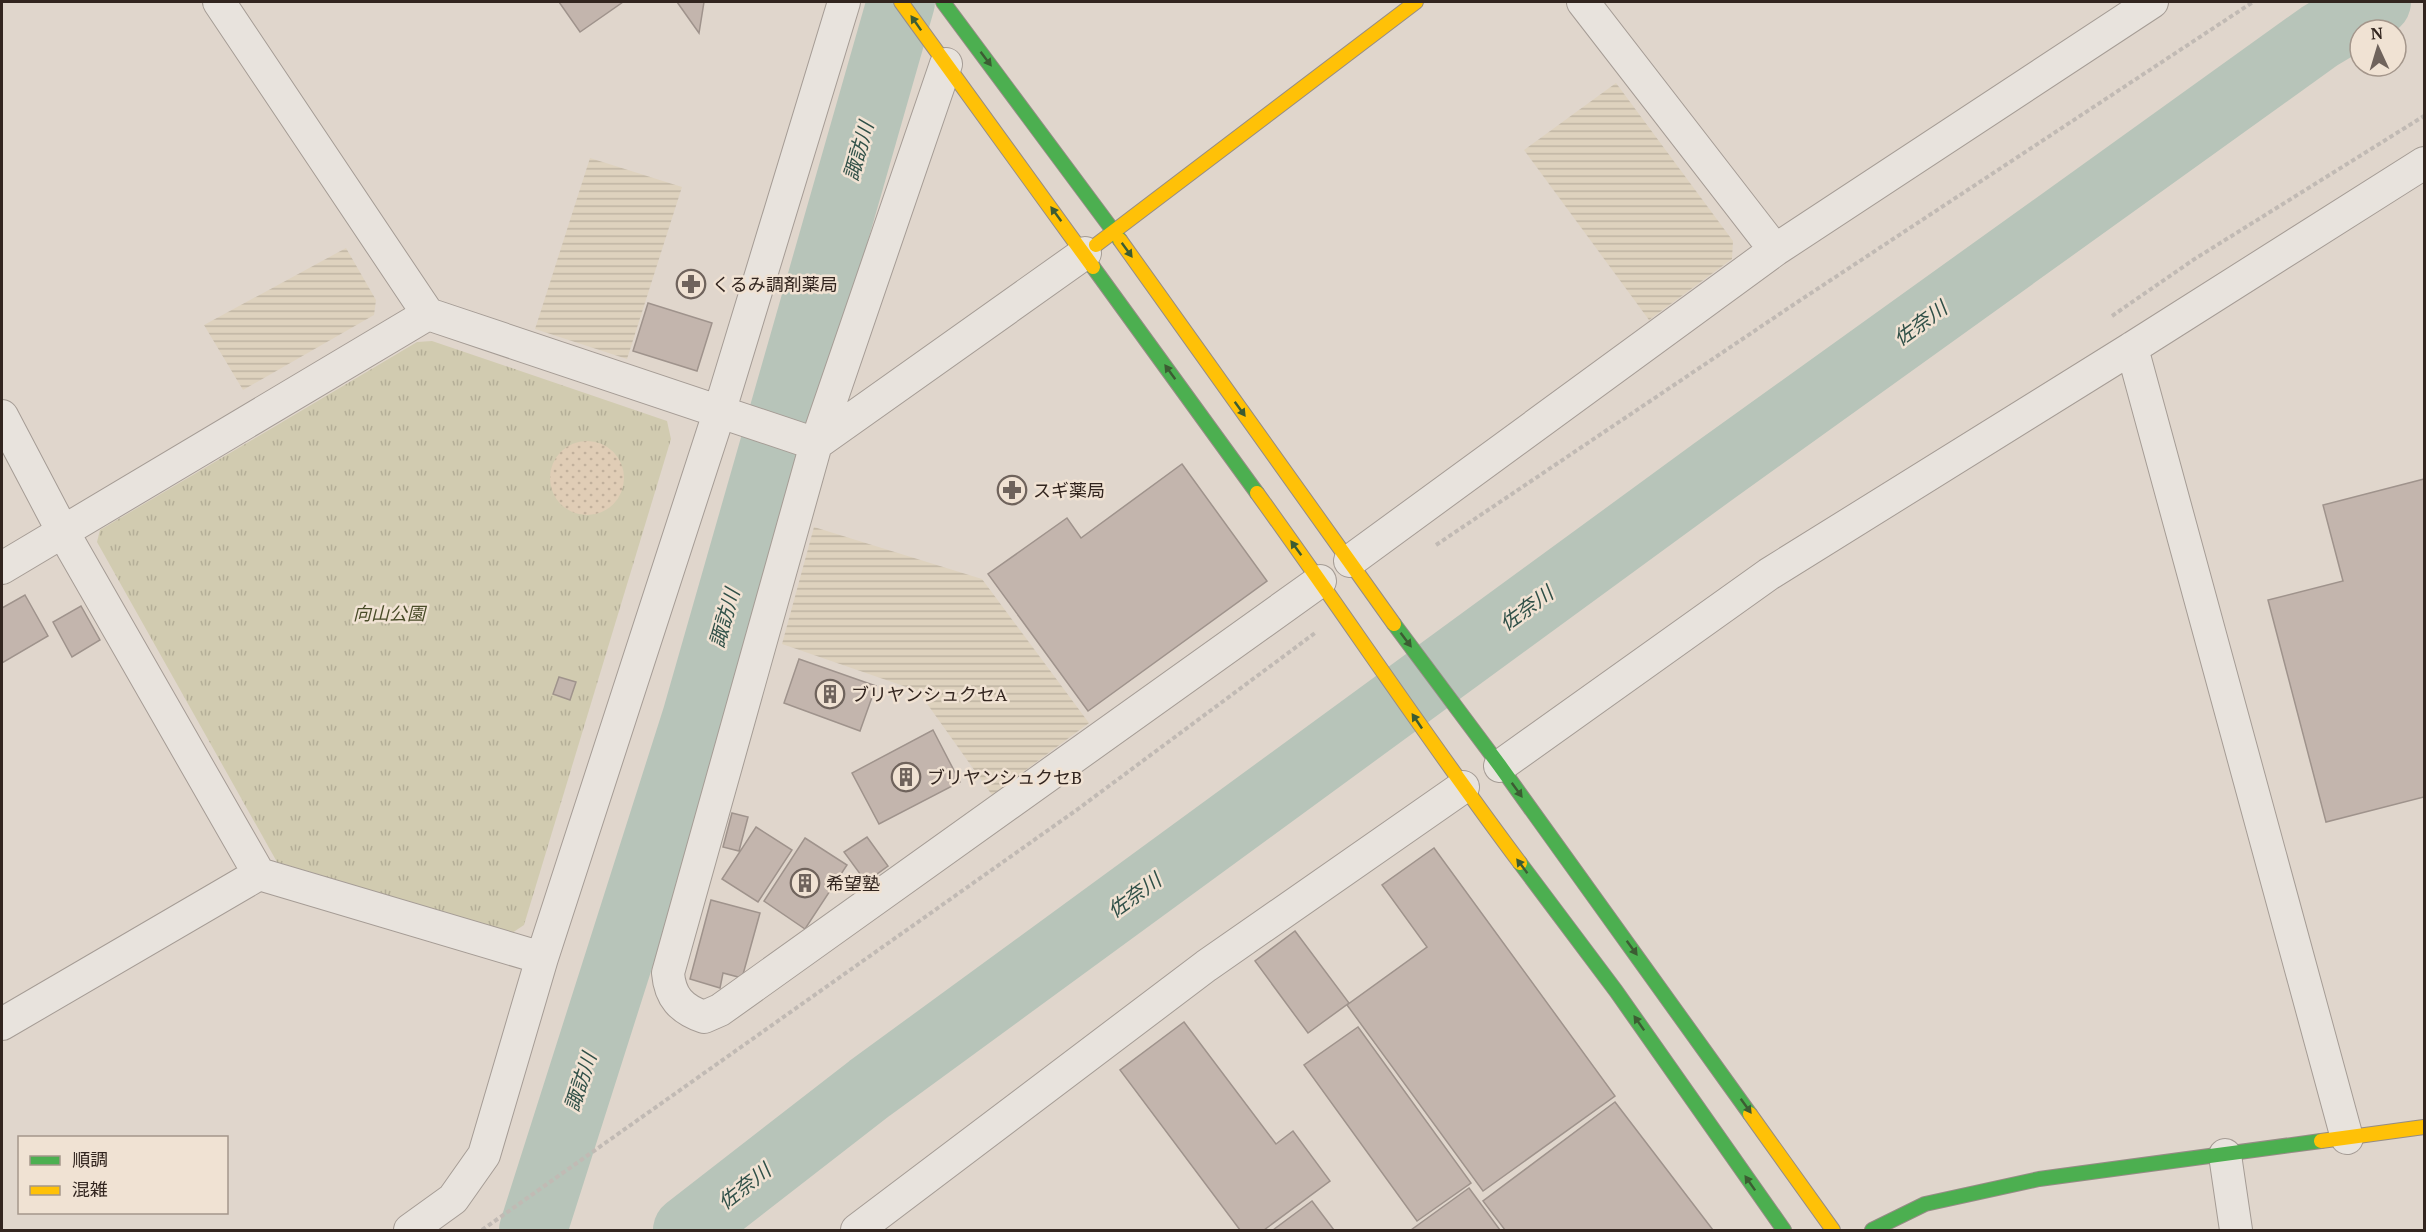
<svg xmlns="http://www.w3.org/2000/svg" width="2426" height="1232" font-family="'PT Serif','Noto Sans JP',serif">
	<defs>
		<pattern id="farmland-rules" width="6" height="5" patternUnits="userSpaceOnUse" patternTransform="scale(1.5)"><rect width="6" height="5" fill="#ded2be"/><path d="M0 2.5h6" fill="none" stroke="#bfb4a3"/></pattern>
		<pattern id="grass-tufts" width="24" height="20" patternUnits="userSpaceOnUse" patternTransform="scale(1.5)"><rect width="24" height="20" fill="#d1cbb0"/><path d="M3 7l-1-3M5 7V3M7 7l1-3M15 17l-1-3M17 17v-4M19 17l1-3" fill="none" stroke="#b4ae97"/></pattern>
		<pattern id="sand-dots" width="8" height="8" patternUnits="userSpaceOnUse" patternTransform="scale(1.5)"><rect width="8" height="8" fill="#e0cdb6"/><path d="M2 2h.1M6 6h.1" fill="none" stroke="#c1b09c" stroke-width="1.8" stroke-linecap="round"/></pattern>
	</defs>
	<rect width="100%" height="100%" fill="#e0d6cc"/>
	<!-- farmland -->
	<path fill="url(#farmland-rules)" d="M1616 83 1733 241 1732 259 1649 320 1524 150Z
		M590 158 682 187 627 359 535 329Z
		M346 248 376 300 374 315 243 390 204 325Z
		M814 527 982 579 1089 723 992 795 918 691 782 644Z"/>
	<!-- grass -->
	<path fill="url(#grass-tufts)" d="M432 341 667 421 671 439 524 925 512 933 277 862 97 542 100 530 417 342Z"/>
	<!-- sand -->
	<path fill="url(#sand-dots)" d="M550 478a37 37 0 1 1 74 0a37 37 0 1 1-74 0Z"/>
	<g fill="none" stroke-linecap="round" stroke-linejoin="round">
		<!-- river -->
		<path stroke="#b7c4b9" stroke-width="68" d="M533 1230 696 718 901 2
			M687 1230 870 1088 1714 471 2320 36 2377 2"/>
	</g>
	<!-- building -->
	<path fill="#c3b5ad" stroke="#9f938c" stroke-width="1.5" d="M559 2H623L580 32Z
		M677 2H704L699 33Z
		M648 303 712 323 697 371 633 351Z
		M1182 464 1267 581 1088 711 988 574 1067 518 1081 538Z
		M2424 479V797L2326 822 2268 600 2343 581 2323 505Z
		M25 595 48 636 2 663V608Z
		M81 606 100 640 72 657 53 622Z
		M799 659 876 686 860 731 784 703Z
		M559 677 576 682 570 700 553 694Z
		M933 730 960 782 879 824 852 773Z
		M732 813 748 817 739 851 723 847Z
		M756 827 792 850 758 902 722 879Z
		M867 837 888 866 866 882 844 852Z
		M805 838 847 865 805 929 764 901Z
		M1434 848 1615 1096 1483 1191 1347 1005 1427 947 1382 885Z
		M711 900 760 913 742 978 723 973 720 988 690 979Z
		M1295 931 1349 1003 1308 1033 1255 961Z
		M1184 1022 1276 1144 1293 1131 1330 1181 1264 1230H1240L1120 1070Z
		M1358 1027 1471 1183 1417 1221 1304 1065Z
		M1615 1102 1713 1230H1505L1483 1201Z
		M1469 1188 1500 1230H1411Z
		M1312 1201 1334 1230H1273Z"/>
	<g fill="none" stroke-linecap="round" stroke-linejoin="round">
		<!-- street casing -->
		<g stroke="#a59c95" stroke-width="34">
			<path id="street" d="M219 2 428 314 816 444 1085 253
				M1583 2 1775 250
				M946 64 816 444 668 973C670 997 681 1009 704 1017L720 1010 1320 581
				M2132 348 2347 1138
				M2 416 63 532 259 874 542 958
				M1350 561 1775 250 2152 2
				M2 568 428 314
				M1500 766 1769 574 2132 348 2424 163
				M2 1024 259 874
				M2225 1155 2236 1230
				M410 1230 453 1199 484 1155 542 958 719 413 844 2
				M857 1230 1206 966 1463 787"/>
		</g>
		<!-- fast casing -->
		<g stroke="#958c85" stroke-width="16">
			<path id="fast" d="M943 2 1120 240
				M1093 267 1257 493
				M1394 624 1500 766 1750 1114
				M1520 863 1616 991 1784 1230
				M1872 1230 1925 1204 2039 1179 2321 1141"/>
		</g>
		<!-- slow casing -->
		<g stroke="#958c85" stroke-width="16">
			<path id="slow" d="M901 2 1093 267
				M1120 240 1394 624
				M1096 245 1416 2
				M1257 493C1346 616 1429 742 1520 863
				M1750 1114 1833 1230
				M2321 1141 2424 1127"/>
		</g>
		<!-- path -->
		<path stroke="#c1bab4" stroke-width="4" stroke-dasharray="4.5 3" stroke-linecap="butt" d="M2112 316 2193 260 2424 116
			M1436 545 1799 301 2253 2
			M482 1230 1078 809 1315 633"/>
		<!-- street -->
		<use href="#street" stroke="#e8e3dd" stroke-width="32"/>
		<!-- fast -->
		<use href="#fast" stroke="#4caf50" stroke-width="14"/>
		<!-- slow -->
		<use href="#slow" stroke="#ffc107" stroke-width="14"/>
	</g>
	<!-- one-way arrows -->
	<defs><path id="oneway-solid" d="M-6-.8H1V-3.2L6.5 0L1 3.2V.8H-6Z" transform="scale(1.5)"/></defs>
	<g fill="#3c5c33">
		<use href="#oneway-solid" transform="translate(916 23) rotate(-125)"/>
		<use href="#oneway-solid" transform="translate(986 59) rotate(53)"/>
		<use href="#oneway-solid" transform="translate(1056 214) rotate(-126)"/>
		<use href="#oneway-solid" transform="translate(1127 250) rotate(54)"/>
		<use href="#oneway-solid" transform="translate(1170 372) rotate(-126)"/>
		<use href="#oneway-solid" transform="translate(1240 409) rotate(54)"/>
		<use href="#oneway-solid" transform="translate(1296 548) rotate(-126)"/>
		<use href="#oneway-solid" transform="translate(1406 640) rotate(53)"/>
		<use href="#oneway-solid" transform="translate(1417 721) rotate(-124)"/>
		<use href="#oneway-solid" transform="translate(1517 790) rotate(54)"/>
		<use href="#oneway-solid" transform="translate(1522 866) rotate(-127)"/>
		<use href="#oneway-solid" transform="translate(1632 948) rotate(54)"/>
		<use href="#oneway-solid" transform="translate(1639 1023) rotate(-125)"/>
		<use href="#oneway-solid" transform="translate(1746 1106) rotate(54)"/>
		<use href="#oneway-solid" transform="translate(1750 1183) rotate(-125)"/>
	</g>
	<!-- icons -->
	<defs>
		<g id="pharmacy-ring" transform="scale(1.5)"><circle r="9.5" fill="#f0e2d3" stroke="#6f635c" stroke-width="1.5"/><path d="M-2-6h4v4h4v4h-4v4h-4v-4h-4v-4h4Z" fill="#6f635c"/></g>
		<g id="building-ring" transform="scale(1.5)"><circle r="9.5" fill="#f0e2d3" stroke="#6f635c" stroke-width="1.5"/><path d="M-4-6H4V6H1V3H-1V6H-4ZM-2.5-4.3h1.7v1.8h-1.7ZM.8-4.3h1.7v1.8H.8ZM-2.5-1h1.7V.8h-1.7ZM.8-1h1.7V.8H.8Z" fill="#6f635c"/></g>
	</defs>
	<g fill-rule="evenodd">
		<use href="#pharmacy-ring" x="691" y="284"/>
		<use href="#pharmacy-ring" x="1012" y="490"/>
		<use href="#building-ring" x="830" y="694"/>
		<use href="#building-ring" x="906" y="777"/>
		<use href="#building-ring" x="805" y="883"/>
	</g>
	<g text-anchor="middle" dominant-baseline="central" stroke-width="5" stroke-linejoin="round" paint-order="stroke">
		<!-- poi labels -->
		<g font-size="18" fill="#32251f" stroke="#f0e2d3" text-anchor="start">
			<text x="712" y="284">くるみ調剤薬局</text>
			<text x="1033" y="490">スギ薬局</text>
			<text x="851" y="694">ブリヤンシュクセA</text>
			<text x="927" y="777">ブリヤンシュクセB</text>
			<text x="826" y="883">希望塾</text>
		</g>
		<!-- park labels -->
		<g font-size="18" font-style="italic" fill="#494c28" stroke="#f0e2d3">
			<text x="389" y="613">向山公園</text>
		</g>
		<!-- water labels -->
		<g font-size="20" font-style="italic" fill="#305048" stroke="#f0e2d3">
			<text transform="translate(858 151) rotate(-74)">諏訪川</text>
			<text transform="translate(1920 323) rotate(-36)">佐奈川</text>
			<text transform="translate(1526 608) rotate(-36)">佐奈川</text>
			<text transform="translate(724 618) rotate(-74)">諏訪川</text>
			<text transform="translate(1134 895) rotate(-36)">佐奈川</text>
			<text transform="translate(580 1082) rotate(-72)">諏訪川</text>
			<text transform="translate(744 1186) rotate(-38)">佐奈川</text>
		</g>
	</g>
	<!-- border -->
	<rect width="2426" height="1232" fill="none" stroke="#32251f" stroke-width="6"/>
	<!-- legend -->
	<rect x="18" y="1136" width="210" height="78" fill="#f0e2d3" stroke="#a4968b" stroke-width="1.5"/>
	<rect x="30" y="1156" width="30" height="9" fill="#4caf50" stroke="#a4968b" stroke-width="1.5"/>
	<text x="72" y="1166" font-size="18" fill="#32251f">順調</text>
	<rect x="30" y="1186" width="30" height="9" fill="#ffc107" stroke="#a4968b" stroke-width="1.5"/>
	<text x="72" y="1196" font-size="18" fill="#32251f">混雑</text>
	<!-- north arrow -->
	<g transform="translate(2378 48) rotate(356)"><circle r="28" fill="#f0e2d3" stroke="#a4968b" stroke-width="1.5"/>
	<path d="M0-4.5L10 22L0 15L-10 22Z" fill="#6f635c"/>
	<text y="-9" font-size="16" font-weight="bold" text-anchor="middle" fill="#32251f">N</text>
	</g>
</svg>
